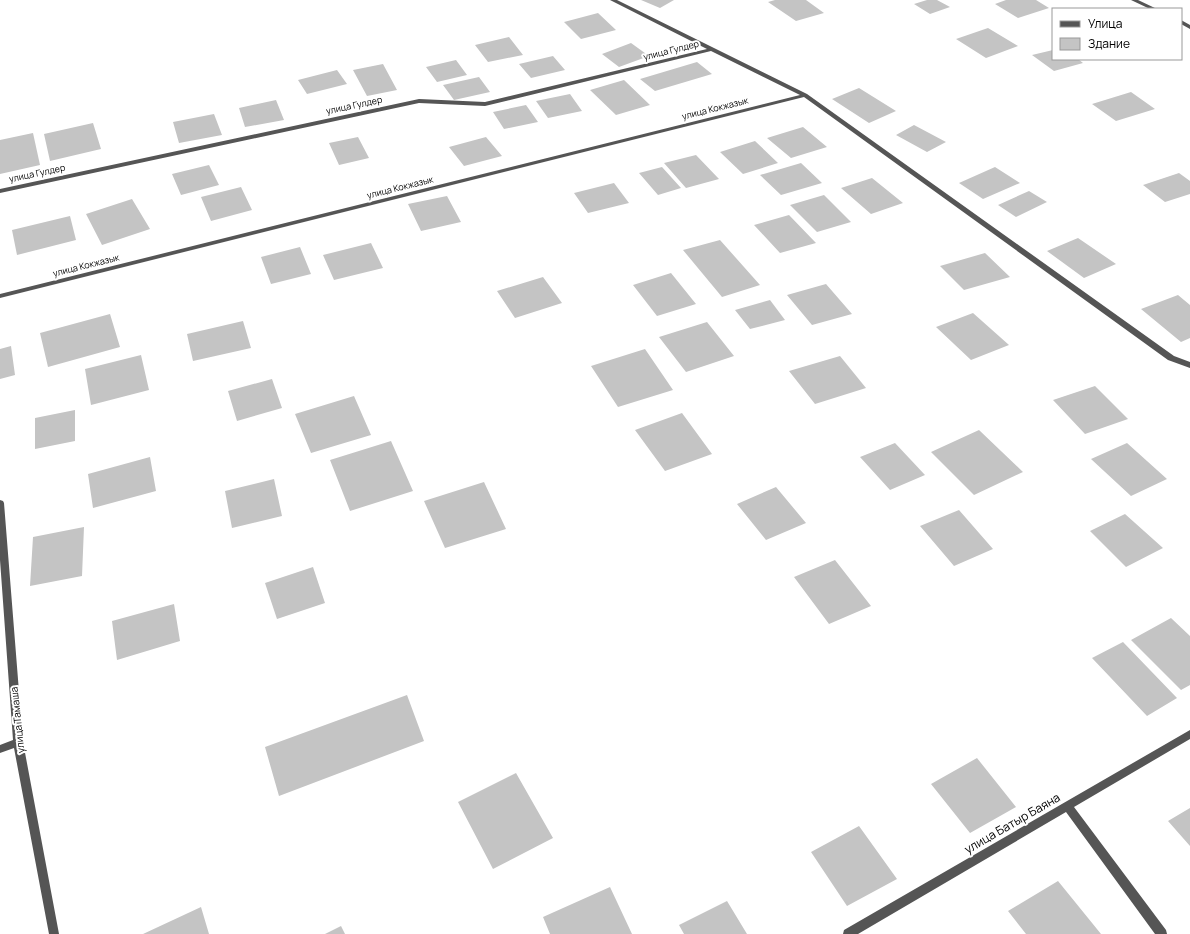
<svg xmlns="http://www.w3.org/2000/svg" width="1190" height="934" font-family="Manrope,sans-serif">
	<rect width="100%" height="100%" fill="#fff"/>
	<!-- building -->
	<path fill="#c4c4c4" d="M641 0H674L660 8Z
		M775 0H806L824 13 796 21 768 2Z
		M927 0H937L950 7 930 14 914 4Z
		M1006 0H1036L1049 8 1018 18 995 4Z
		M598 13 616 30 581 39 564 22Z
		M988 28 1018 46 986 58 956 39Z
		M509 37 523 55 488 62 475 45Z
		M631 43 649 56 619 67 602 54Z
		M1053 50V59H1078L1083 63 1054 71 1032 55Z
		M553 56 565 70 531 78 519 64Z
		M456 60 467 75 437 82 426 67Z
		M697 62 712 74 655 91 640 79Z
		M383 64 397 90 367 96 353 70Z
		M337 70 347 84 307 94 298 80Z
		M479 77 490 92 454 100 443 85Z
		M624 80 650 105 616 115 590 90Z
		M859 88 896 111 869 123 832 99Z
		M1131 92 1155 109 1116 121 1092 104Z
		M570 94 582 111 548 118 536 101Z
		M276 100 284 120 245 127 239 108Z
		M526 105 538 122 504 129 493 112Z
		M214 114 222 135 179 143 173 122Z
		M93 123 101 149 50 161 44 134Z
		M914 125 946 142 927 152 896 135Z
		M803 127 827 147 791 158 767 138Z
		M33 133 40 165 0 174V140Z
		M358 137 369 158 339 165 329 143Z
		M486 137 502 156 464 166 449 147Z
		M755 141 778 163 743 174 720 152Z
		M696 155 719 179 686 188 664 163Z
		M801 163 822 183 781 195 760 175Z
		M209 165 219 185 181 195 172 174Z
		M662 167 681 188 658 195 639 173Z
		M995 167 1020 183 983 199 959 183Z
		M1179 173 1190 181V194L1165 202 1143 185Z
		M872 178 903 203 871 214 841 188Z
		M614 183 629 203 588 213 574 193Z
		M241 187 252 210 211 221 201 197Z
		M1029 191 1047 202 1016 217 998 205Z
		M824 195 851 222 817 232 790 205Z
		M447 196 461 222 421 231 408 204Z
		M132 199 150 229 102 245 86 214Z
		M789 215 816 243 780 253 754 225Z
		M70 216 76 240 17 255 12 230Z
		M1078 238 1116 264 1084 278 1047 251Z
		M720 240 760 285 722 297 683 250Z
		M371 243 383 268 334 280 323 255Z
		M300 247 311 274 271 284 261 257Z
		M985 253 1010 277 964 290 940 266Z
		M671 273 696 304 657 316 633 285Z
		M543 277 562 303 515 318 497 291Z
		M826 284 852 314 812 325 787 295Z
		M1178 295 1190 305V338L1181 342 1141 309Z
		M770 300 785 320 750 329 735 310Z
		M973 313 1009 345 971 360 936 327Z
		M110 314 120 347 48 367 40 333Z
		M243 321 251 348 193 361 187 334Z
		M707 322 734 356 686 372 659 337Z
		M11 346 15 375 0 379V349Z
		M645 349 673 390 618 407 591 366Z
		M141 355 149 390 91 405 85 369Z
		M840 356 866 388 815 404 789 371Z
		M272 379 282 408 237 421 228 391Z
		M1095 386 1128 419 1085 434 1053 400Z
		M354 396 371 435 311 453 295 414Z
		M75 410V441L35 449V418Z
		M682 413 712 454 665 471 635 430Z
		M979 430 1023 472 974 495 931 452Z
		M391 441 413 491 350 511 330 460Z
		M895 443 925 475 890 490 860 457Z
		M1127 443 1167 479 1131 496 1091 459Z
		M150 457 156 491 93 508 88 474Z
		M274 479 282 516 232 528 225 491Z
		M484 482 506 529 445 548 424 501Z
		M776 487 806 523 766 540 737 504Z
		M959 510 993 549 954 566 920 526Z
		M1125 514 1163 548 1126 567 1090 531Z
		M84 527 82 576 30 586 33 537Z
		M835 560 871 606 829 624 794 577Z
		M313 567 325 603 277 619 265 583Z
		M174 604 180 641 117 660 112 621Z
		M1171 618 1190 636V685L1181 690 1131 640Z
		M1123 642 1177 698 1147 716 1092 658Z
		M407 695 424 741 279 796 265 747Z
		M977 758 1016 807 970 833 931 784Z
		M516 773 553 838 493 869 458 802Z
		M1190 808V846L1168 821Z
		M859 826 897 879 847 906 811 852Z
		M1058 881 1101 934H1026L1008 911Z
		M610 887 632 934H550L543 917Z
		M727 901 747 934H684L679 925Z
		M201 907 209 934H143Z
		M341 926 345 934H325Z"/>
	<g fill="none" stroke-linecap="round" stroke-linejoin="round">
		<!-- street -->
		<path fill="#555" fill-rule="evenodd" d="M610 0H617L807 94 1174 356 1190 362V368L1168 360 804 97 0 298V294L800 95 711 51 485 106 419 103 0 193V189L419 99 485 102 707 49Z
			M1131 0H1138L1157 9H1150Z
			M1181 20 1190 25V29L1181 24Z
			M0 500 3 501 4 503 23 742 59 934H49L14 748 0 753V745L13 740 0 560Z
			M1190 730V739L1074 807 1166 930 1167 934H1155L1066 812 858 934H843L844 930Z"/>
	</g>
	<g text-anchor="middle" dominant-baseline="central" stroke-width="4" stroke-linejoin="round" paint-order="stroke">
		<!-- far-street labels -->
		<g font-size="9" fill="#000" stroke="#fff">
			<text transform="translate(671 50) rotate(-14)">улица Гулдер</text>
			<text transform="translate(354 105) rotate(-12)">улица Гулдер</text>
			<text transform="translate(715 108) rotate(-14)">улица Кокжазык</text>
			<text transform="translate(37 173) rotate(-12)">улица Гулдер</text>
			<text transform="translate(400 187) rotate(-14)">улица Кокжазык</text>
			<text transform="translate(86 265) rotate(-14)">улица Кокжазык</text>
		</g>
		<!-- street labels -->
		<g font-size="10" fill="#000" stroke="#fff">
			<text transform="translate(17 720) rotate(-96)">улица Тамаша</text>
		</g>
		<!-- near-street labels -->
		<g font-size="12" fill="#000" stroke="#fff">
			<text transform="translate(1012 823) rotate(-30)">улица Батыр Баяна</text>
		</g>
	</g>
	<!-- legend -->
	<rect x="1052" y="8" width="130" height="52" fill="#ffffff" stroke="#999999"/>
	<rect x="1060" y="21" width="20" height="6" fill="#555555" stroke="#999999"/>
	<text x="1088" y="28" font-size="12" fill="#000000">Улица</text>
	<rect x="1060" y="38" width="20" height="12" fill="#c4c4c4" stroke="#999999"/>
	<text x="1088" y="48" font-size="12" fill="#000000">Здание</text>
</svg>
